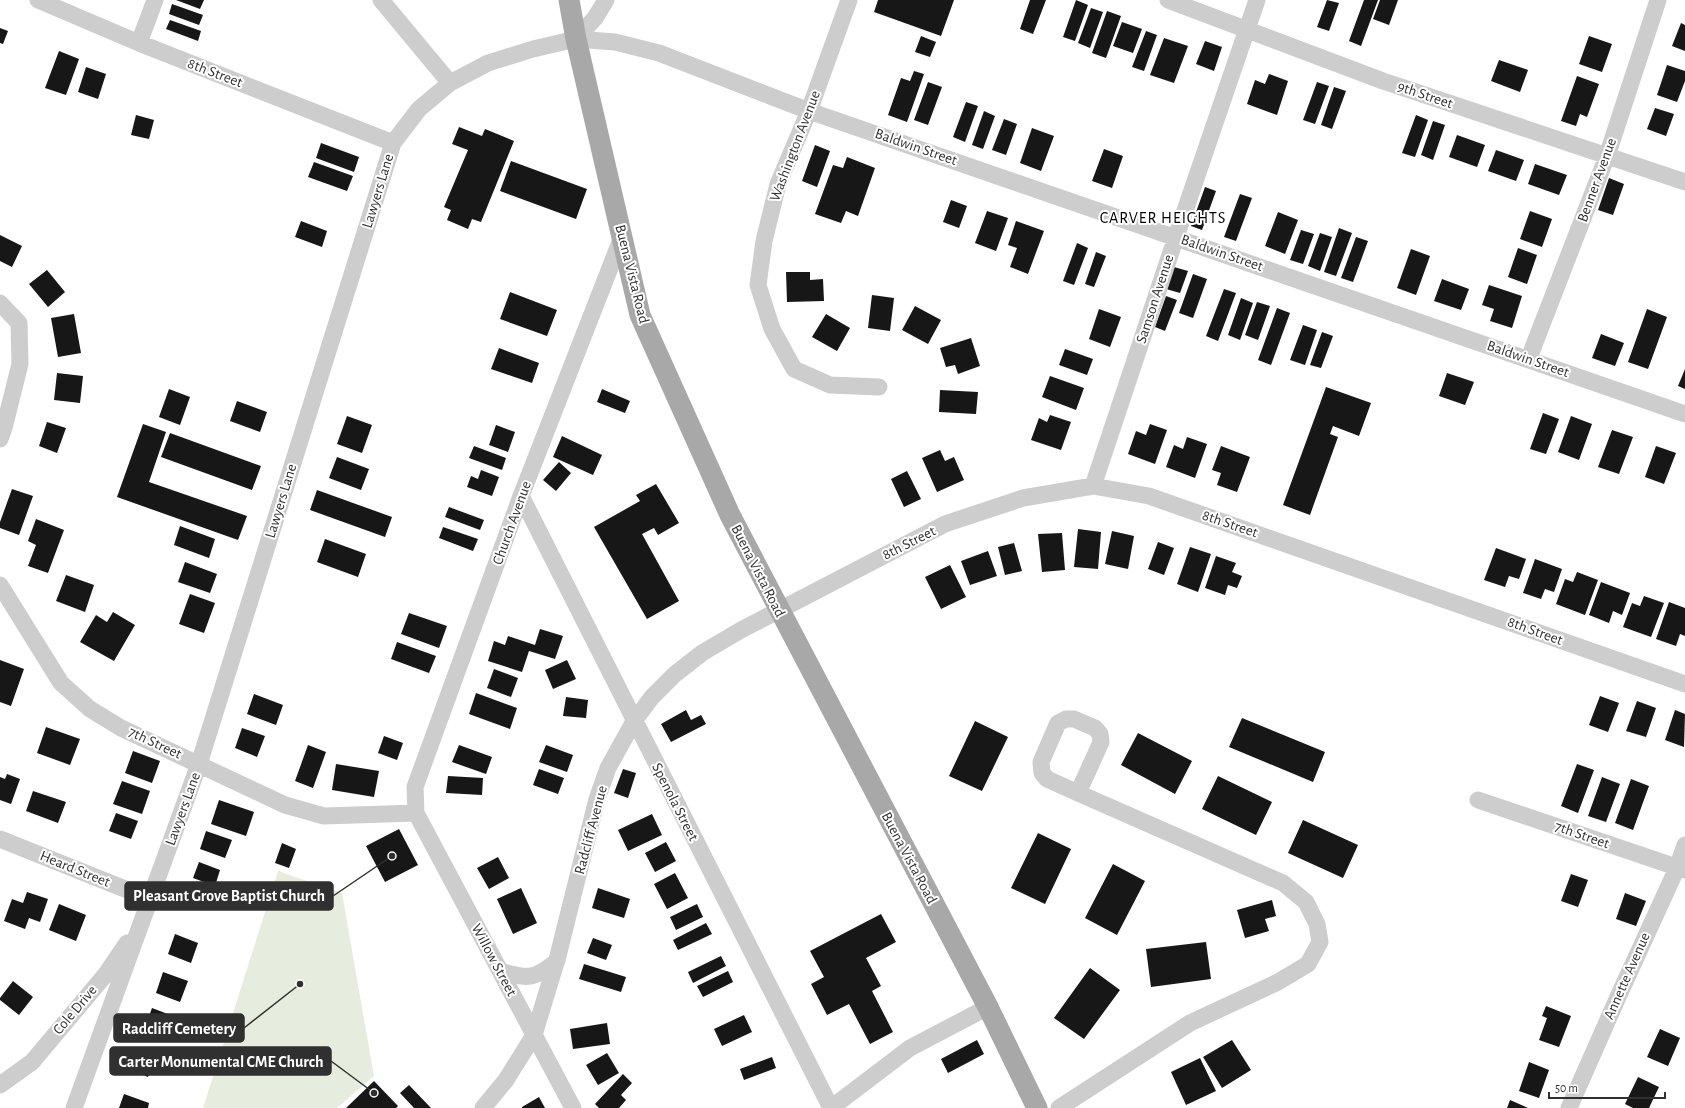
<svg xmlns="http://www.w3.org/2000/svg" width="1685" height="1108" font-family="'Alegreya Sans',sans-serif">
	<rect width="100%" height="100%" fill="#fff"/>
	<!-- green -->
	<path fill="#e7edde" d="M278 871 342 893 374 1076 337 1108H203Z"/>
	<!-- building -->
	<path fill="#171717" d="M176 0H204L200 9Z
		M878 0H954L941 36 874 12Z
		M1030 0H1046L1033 34 1020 29Z
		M1076 0 1088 5 1075 41 1063 37Z
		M1327 0 1339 3 1329 31 1317 27Z
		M1364 0H1378L1361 46 1349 41Z
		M1380 0H1398L1389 25 1373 19Z
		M172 4 203 15 199 25 169 14Z
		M1091 8 1103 12 1090 48 1078 43Z
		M1107 11 1121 16 1106 58 1092 53Z
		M170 20 201 31 198 41 166 29Z
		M1122 22 1142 29 1133 53 1113 46Z
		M1681 23 1685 25V51L1672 46Z
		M0 28 8 31 3 44 0 43Z
		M1146 31 1157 35 1144 71 1132 67Z
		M921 36 936 42 930 57 915 52Z
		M1589 36 1612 44 1602 72 1579 64Z
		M1164 38 1188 46 1174 83 1150 75Z
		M1205 41 1222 47 1214 71 1196 64Z
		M59 51 79 59 66 95 45 88Z
		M1499 60 1528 70 1520 92 1491 81Z
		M1667 65 1685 71V81L1677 102 1657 95Z
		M86 67 106 74 98 99 78 92Z
		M914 71 924 74 907 122 888 115 901 78 910 81Z
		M1269 74 1288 81 1277 115 1247 104 1255 80 1265 84Z
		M1577 76 1599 84 1587 117 1580 114 1576 126 1561 121Z
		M928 82 942 87 928 125 914 120Z
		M1317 82 1329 86 1315 124 1303 120Z
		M1334 87 1346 91 1332 129 1321 125Z
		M966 102 978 106 965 142 953 137Z
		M1655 108 1674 114 1666 136 1647 129Z
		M984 111 995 116 983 149 972 145Z
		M136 115 154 120 149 139 131 135Z
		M1416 115 1428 120 1415 157 1402 153Z
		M1004 119 1017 124 1006 155 992 150Z
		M1433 121 1445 125 1433 160 1421 155Z
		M459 127 482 136 485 129 514 141 481 222 472 219 468 229 447 220 451 210 444 207 468 150 452 144Z
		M1032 128 1054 136 1041 171 1020 163Z
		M1457 135 1485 145 1477 167 1449 157Z
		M321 143 359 157 354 172 316 158Z
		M815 145 830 151 817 187 802 181Z
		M1104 149 1123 156 1112 188 1092 181Z
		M1496 150 1524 160 1516 181 1488 171Z
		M847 157 875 168 858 216 846 211 841 223 815 214 833 165 843 168Z
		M511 161 587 189 576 219 500 191Z
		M314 162 353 176 347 191 308 177Z
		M1535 164 1567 175 1559 195 1528 184Z
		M1609 178 1624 184 1613 215 1598 210Z
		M1205 187 1216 191 1202 230 1191 226Z
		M1240 194 1252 198 1236 241 1224 237Z
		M951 200 967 206 959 228 943 222Z
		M987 211 1008 218 996 251 975 243Z
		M1530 211 1552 219 1542 247 1520 239Z
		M1278 212 1298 220 1285 254 1265 246Z
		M301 221 327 231 322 247 295 237Z
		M1016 221 1044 231 1028 274 1010 267 1017 248 1008 245Z
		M1339 228 1352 233 1336 276 1324 272Z
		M1301 230 1314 234 1303 264 1290 260Z
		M1320 233 1332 237 1320 271 1308 266Z
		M0 235 22 246 12 267 0 261Z
		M1356 237 1368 241 1353 282 1341 278Z
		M1077 243 1088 248 1074 285 1063 281Z
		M1518 248 1537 255 1527 284 1508 277Z
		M1411 249 1430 256 1416 295 1397 288Z
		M1096 252 1106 256 1094 287 1085 284Z
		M1174 267 1188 271 1180 293 1166 289Z
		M47 270 65 292 48 307 29 284Z
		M786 272H810V280L823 279 824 301 787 302Z
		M1193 274 1207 279 1193 318 1179 313Z
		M1442 279 1469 289 1461 310 1434 301Z
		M1489 285 1522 296 1512 328 1490 321 1494 309 1482 305Z
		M1224 289 1236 293 1218 341 1206 336Z
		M510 292 557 310 547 336 500 319Z
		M872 295 894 298 890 331 868 328Z
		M1166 296 1177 300 1165 331 1155 327Z
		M1241 298 1253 303 1240 340 1228 335Z
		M1257 302 1270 306 1258 340 1245 335Z
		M915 306 941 320 928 344 902 330Z
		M1277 308 1290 313 1271 365 1258 360Z
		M1099 309 1121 317 1110 347 1089 339Z
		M1647 309 1667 317 1648 369 1628 362Z
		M74 314 81 353 58 357 51 318Z
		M826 314 850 328 837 351 812 337Z
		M1303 325 1317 330 1305 365 1290 360Z
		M1322 332 1333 336 1321 368 1310 365Z
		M1601 334 1624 343 1615 366 1592 358Z
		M971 338 980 366 958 374 955 365 946 367 940 348Z
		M499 348 539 363 532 383 491 369Z
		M1065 349 1093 359 1087 375 1059 365Z
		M1685 369V389L1678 386Z
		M57 373 83 376 80 403 54 400Z
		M1447 373 1474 382 1465 405 1439 396Z
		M1050 376 1084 388 1076 410 1042 397Z
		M1326 387 1371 403 1359 436 1333 426 1330 434 1338 437 1310 515 1283 505Z
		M169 389 190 397 180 425 159 417Z
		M602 389 630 401 625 413 597 402Z
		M940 390 978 392 976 414 939 412Z
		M237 401 267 412 260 432 230 421Z
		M1543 413 1559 419 1546 454 1530 449Z
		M1050 415 1071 422 1061 450 1031 440 1039 418 1047 422Z
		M347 416 372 425 362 453 337 444Z
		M1571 416 1592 424 1579 460 1558 452Z
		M47 422 66 428 57 453 39 446Z
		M143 424 166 432 149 482 247 516 238 540 117 497Z
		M1150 424 1167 430 1155 464 1128 454 1136 431 1146 435Z
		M496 425 515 432 508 452 489 445Z
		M1612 430 1633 437 1619 474 1598 467Z
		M170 433 261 466 252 490 161 457Z
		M562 436 602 455 593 475 553 457Z
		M1187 437 1207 444 1195 478 1166 467 1174 445 1183 449Z
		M474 446 506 458 502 470 469 458Z
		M1221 446 1250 457 1237 492 1217 485 1221 473 1212 470Z
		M1656 446 1676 453 1664 484 1645 477Z
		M940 450 945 461 954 457 964 480 937 492 922 458Z
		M337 457 369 469 361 490 329 478Z
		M559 462 571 473 556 491 543 480Z
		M481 470 499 477 492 496 467 487 471 476 478 479Z
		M907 471 921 499 904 507 891 479Z
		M656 484 679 523 658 535 654 528 642 534 679 601 647 619 594 527 640 501 636 495Z
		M12 489 33 496 19 535 0 528V522Z
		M317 490 392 517 385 537 310 510Z
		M449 507 484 520 480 530 445 517Z
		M36 519 64 530 48 573 28 566 36 545 28 541Z
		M180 526 215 539 209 558 174 545Z
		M443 527 478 539 473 551 439 538Z
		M1078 529 1101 532 1098 569 1074 567Z
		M1112 531 1134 536 1128 569 1105 564Z
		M1062 533 1065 570 1042 572 1038 534Z
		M325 539 366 554 358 577 317 562Z
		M1158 542 1174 548 1164 575 1148 569Z
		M1014 543 1022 571 1005 575 998 547Z
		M1190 547 1211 554 1198 592 1177 584Z
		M1496 548 1526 559 1519 579 1509 576 1505 587 1484 580Z
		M988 551 997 576 970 585 961 561Z
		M1216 556 1236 563 1232 572 1242 576 1237 588 1228 585 1225 595 1205 588Z
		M1535 559 1562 569 1554 592 1545 589 1541 599 1523 593Z
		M185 562 217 574 210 593 178 582Z
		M950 565 966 597 941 609 925 577Z
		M1577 572 1598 580 1585 615 1556 604 1565 579 1573 582Z
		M66 575 94 585 85 612 56 601Z
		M1601 582 1630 593 1622 615 1613 611 1609 623 1589 615Z
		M190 594 215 603 204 633 179 624Z
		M1644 596 1664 603 1651 637 1623 627 1632 603 1640 606Z
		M1669 602 1685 608V636L1680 634 1676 646 1656 639Z
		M113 612 135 625 114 661 80 642 96 615 107 622Z
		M409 613 447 626 439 648 401 634Z
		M540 629 563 636 555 659 529 651 522 672 488 661 494 641 505 645 508 636 535 645Z
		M397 642 436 656 429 673 391 659Z
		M0 660 24 669 11 706 0 702Z
		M567 660 576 679 553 689 545 670Z
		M494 669 518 678 511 697 487 688Z
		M476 693 517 708 510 729 469 714Z
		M254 694 283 705 276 725 247 714Z
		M1600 696 1619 703 1608 732 1589 725Z
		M566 697 588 700 586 718 563 716Z
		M1637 701 1656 708 1646 737 1626 731Z
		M686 710 691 720 701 715 706 724 671 742 661 724Z
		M1675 710 1685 714 1684 747 1665 740Z
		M1242 718 1325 752 1313 782 1229 747Z
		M975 721 1008 737 982 791 949 776Z
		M46 727 80 739 70 765 37 753Z
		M242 728 265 736 257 757 235 748Z
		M1138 733 1192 761 1175 794 1121 765Z
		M384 736 403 743 397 760 378 753Z
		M308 745 326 752 313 788 295 781Z
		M459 745 492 757 486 774 452 762Z
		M546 745 573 755 567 772 539 762Z
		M133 751 160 761 152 783 125 773Z
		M336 764 379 771 374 797 332 790Z
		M1577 764 1594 770 1578 813 1561 806Z
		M539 769 564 778 558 794 533 785Z
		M623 769 636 773 628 798 614 793Z
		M7 774 20 779 11 804 0 800V777L5 779Z
		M448 776 483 778 482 795 446 793Z
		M1218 776 1272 802 1256 835 1202 809Z
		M1602 777 1620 784 1606 822 1588 816Z
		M1631 779 1649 786 1633 830 1615 823Z
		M122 781 150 791 142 814 113 804Z
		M33 791 66 802 58 823 26 811Z
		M219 800 254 812 246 836 211 824Z
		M116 813 138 821 131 839 109 831Z
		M652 814 662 835 628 851 618 830Z
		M1303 820 1358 845 1343 878 1288 853Z
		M399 829 418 865 385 882 366 846Z
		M206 831 232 840 225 858 200 849Z
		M1038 833 1071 849 1045 904 1011 888Z
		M666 842 676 861 655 872 645 853Z
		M282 843 296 849 289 868 275 863Z
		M498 857 509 878 489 889 477 868Z
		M199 862 220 870 215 886 193 878Z
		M1113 864 1145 881 1117 935 1085 918Z
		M675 873 688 898 667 909 654 884Z
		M1571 874 1588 880 1578 907 1561 901Z
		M521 888 537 923 513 934 497 899Z
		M598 888 630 899 624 918 592 908Z
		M27 892 48 899 40 922 29 918 25 929 4 921 12 899 23 903Z
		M1625 893 1646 901 1636 926 1616 919Z
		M1272 900 1276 916 1265 919 1269 931 1245 938 1237 910Z
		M59 904 86 915 76 941 49 930Z
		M697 904 703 917 676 930 670 917Z
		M881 914 896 942 866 958 881 986 872 991 893 1032 870 1044 849 1004 827 1015 811 984 824 977 810 951Z
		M706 923 712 934 678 950 673 940Z
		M175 934 198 943 191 963 168 954Z
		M593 938 612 945 606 960 587 953Z
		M1206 942 1211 979 1151 987 1146 949Z
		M721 956 726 966 693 983 688 972Z
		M584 964 626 977 621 992 579 979Z
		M1090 968 1120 990 1084 1039 1054 1018Z
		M728 971 733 982 703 997 697 986Z
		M163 972 188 981 180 1002 156 993Z
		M13 981 33 997 19 1015 0 1000V998Z
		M1546 1006 1571 1016 1559 1047 1539 1040 1547 1018 1542 1016Z
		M152 1008 173 1016 164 1040 143 1033Z
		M744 1015 752 1032 722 1046 714 1029Z
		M607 1023 610 1044 573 1049 570 1029Z
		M1660 1029 1680 1038 1668 1066 1647 1057Z
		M977 1040 984 1054 948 1073 941 1059Z
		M1232 1040 1251 1070 1222 1088 1203 1057Z
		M137 1047 157 1054 148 1077 129 1070Z
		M607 1053 619 1073 598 1085 586 1065Z
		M772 1057 776 1068 744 1080 740 1069Z
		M1200 1058 1216 1091 1186 1105 1171 1072Z
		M1529 1062 1549 1070 1539 1098 1519 1091Z
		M623 1074 632 1083 621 1095 626 1100 619 1108H599L595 1104Z
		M1638 1077 1659 1087 1649 1108H1633L1625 1104Z
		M374 1081 398 1106 396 1108H346Z
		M409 1085 431 1108H414L400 1093Z
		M124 1094 149 1103 148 1108H119Z
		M539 1097 545 1108H522V1107Z
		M1510 1100 1528 1108H1507Z"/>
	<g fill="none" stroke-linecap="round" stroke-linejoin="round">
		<!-- minor -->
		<path stroke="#cdcdcd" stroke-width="17" d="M38 0 139 43 393 143
			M381 0 450 83
			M849 0 809 111 778 184 764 241 758 285 772 329 794 369 830 385 879 387
			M1168 0 1383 81 1685 182
			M576 39 615 42 659 53 809 111 1685 414
			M139 43 155 0
			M0 303 19 323 20 364 4 428 0 439
			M1529 358 1607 156 1658 0
			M1093 486 1176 237 1257 0
			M521 496 831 1108
			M0 585 61 683 90 709 121 728 285 805 324 816 416 813
			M1478 800 1685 870
			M0 839 150 899
			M500 971C527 979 534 980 557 961
			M0 1085 32 1062 106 974 127 943
			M74 1108 199 764 393 143 419 109 450 83 488 63 533 49 576 39 595 18 606 0
			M483 1108 506 1080 534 1035 558 956 597 799 608 768 634 721 652 697 674 675 702 653 741 630 945 524 1023 498 1093 486 1149 496 1685 684
			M573 1108 416 813 415 787 521 496 622 237
			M831 1108 910 1048 988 1007
			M1059 1108 1190 1023 1278 982 1308 964 1320 942 1317 924 1306 902 1283 883 1078 793 1047 779 1042 773 1041 762 1058 723 1066 719H1074L1095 728 1100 734 1101 742 1078 793
			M1569 1108 1618 997 1677 868 1685 845"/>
		<!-- major -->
		<path stroke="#a8a8a8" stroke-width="21" d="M569 0 576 39 640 315 730 515 988 1007 1037 1108"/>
	</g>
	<g text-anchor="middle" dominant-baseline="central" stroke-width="4" stroke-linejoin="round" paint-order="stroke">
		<!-- street labels -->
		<g font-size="15" fill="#303030" stroke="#fff">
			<text transform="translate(215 73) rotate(21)">8th Street</text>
			<text transform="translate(1425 95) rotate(19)">9th Street</text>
			<text transform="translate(795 146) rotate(-69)">Washington Avenue</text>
			<text transform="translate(916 147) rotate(19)">Baldwin Street</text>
			<text transform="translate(1597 180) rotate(-70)">Benner Avenue</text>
			<text transform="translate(378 191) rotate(-73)">Lawyers Lane</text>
			<text transform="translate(1222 253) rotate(19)">Baldwin Street</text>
			<text transform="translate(632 274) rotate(76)">Buena Vista Road</text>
			<text transform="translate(1155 299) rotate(-72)">Samson Avenue</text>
			<text transform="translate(1528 359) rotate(19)">Baldwin Street</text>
			<text transform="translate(281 501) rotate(-73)">Lawyers Lane</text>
			<text transform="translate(512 523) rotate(-70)">Church Avenue</text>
			<text transform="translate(1230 524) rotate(19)">8th Street</text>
			<text transform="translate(909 543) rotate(-27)">8th Street</text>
			<text transform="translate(758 571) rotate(63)">Buena Vista Road</text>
			<text transform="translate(1535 631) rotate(20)">8th Street</text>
			<text transform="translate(155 743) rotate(25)">7th Street</text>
			<text transform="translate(675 802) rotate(63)">Spenola Street</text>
			<text transform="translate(183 809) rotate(-70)">Lawyers Lane</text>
			<text transform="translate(591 830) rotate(-75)">Radcliff Avenue</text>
			<text transform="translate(1582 835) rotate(19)">7th Street</text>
			<text transform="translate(909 858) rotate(62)">Buena Vista Road</text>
			<text transform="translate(75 869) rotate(22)">Heard Street</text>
			<text transform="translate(494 960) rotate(62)">Willow Street</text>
			<text transform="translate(1627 976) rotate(-66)">Annette Avenue</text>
			<text transform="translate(75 1010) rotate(-50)">Cole Drive</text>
		</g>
		<!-- neighbourhood labels -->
		<g font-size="16" letter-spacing="1" fill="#000" stroke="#fff">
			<text x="1163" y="218">CARVER HEIGHTS</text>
		</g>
	</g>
	<!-- callouts -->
	<path fill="none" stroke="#303030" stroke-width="1.5" d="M392 856L333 896M300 984L244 1028M374 1093L331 1061"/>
	<g fill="#303030" stroke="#fff" stroke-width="1.5">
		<circle cx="392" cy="856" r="4"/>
		<circle cx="300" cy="984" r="4"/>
		<circle cx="374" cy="1093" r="4"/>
	</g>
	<g fill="#303030" stroke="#303030" stroke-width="1.5">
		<rect x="125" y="882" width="208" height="28" rx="4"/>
		<rect x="114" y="1014" width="130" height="28" rx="4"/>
		<rect x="110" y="1047" width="221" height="28" rx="4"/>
	</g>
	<g font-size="16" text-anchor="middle" font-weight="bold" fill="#fff">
		<text x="229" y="901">Pleasant Grove Baptist Church</text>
		<text x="179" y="1034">Radcliff Cemetery</text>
		<text x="221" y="1067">Carter Monumental CME Church</text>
	</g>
	<!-- scale -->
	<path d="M1549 1092v6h116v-6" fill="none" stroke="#303030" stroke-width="2"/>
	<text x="1555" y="1092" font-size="12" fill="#303030" stroke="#ffffff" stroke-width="3" paint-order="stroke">50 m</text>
</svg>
